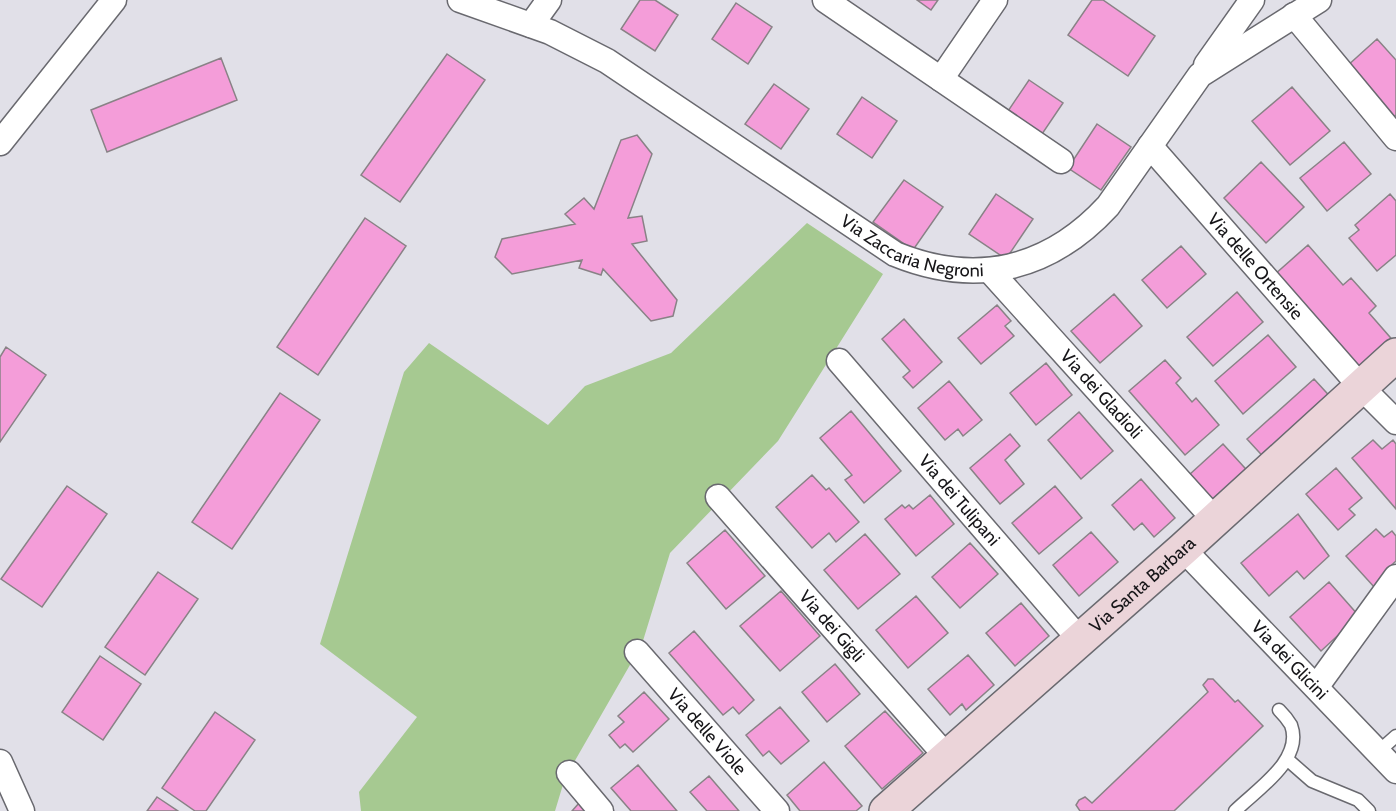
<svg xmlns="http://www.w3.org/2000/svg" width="1396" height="811" font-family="Cabin,sans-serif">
	<rect width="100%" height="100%" fill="#e1e0e8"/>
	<!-- grass -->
	<path fill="#a6c991" d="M807 223 883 274 778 441 670 553 642 644 565 778 555 811H361L359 792 417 717 320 644 404 372 429 343 548 425 585 386 671 353Z"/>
	<!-- building -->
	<path fill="#f49dd9" stroke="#898286" stroke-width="1.5" d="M640 0H655L678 15 655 51 621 29Z
		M917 0H938L931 10Z
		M1092 0H1103L1155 36 1128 76 1068 35Z
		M736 3 772 27 748 64 712 39Z
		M1377 39 1396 60V115L1393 118 1346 67Z
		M447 54 485 80 400 202 361 175Z
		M221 58 237 100 107 152 91 110Z
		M1029 80 1063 103 1040 137 1006 114Z
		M774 84 809 109 781 149 745 124Z
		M1292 87 1330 131 1290 165 1252 121Z
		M862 97 897 121 872 158 837 134Z
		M1097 124 1131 147 1101 190 1068 168Z
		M637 135 652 154 628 218 642 216 647 241 632 244 677 300 673 316 651 321 603 269 601 275 579 268 582 260 512 274 495 257 502 239 575 224 565 214 584 198 594 209 621 140Z
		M1344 142 1371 174 1327 211 1300 178Z
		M1261 162 1304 207 1266 243 1224 198Z
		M904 180 943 207 913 250 873 222Z
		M996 194 1033 219 1006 259 969 234Z
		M1390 194 1396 201V255L1377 271 1349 238 1359 230 1355 225Z
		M365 218 406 246 318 375 277 347Z
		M1308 245 1343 285 1351 278 1376 306 1369 313 1396 344 1363 375 1274 275Z
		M1181 246 1206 274 1167 308 1142 280Z
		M1237 292 1263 322 1213 366 1187 337Z
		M1114 294 1142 326 1100 363 1071 331Z
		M997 305 1011 321 1005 326 1014 336 981 364 958 338Z
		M904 319 942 362 913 388 903 377 910 371 882 339Z
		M1268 335 1296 367 1243 414 1215 381Z
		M6 347 46 375 0 442V357Z
		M1165 360 1181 378 1176 383 1192 402 1196 398 1219 425 1185 455 1129 391Z
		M1046 363 1072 395 1036 425 1010 393Z
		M1314 379 1336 403 1269 463 1247 439Z
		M949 381 982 420 963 436 958 429 945 440 918 408Z
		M280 393 320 420 232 549 192 522Z
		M851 411 901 471 864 503 845 480 852 475 820 438Z
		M1079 412 1113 451 1081 479 1048 440Z
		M1010 434 1020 446 1005 460 1024 484 1000 504 970 468Z
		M1373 440 1382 449 1393 440 1396 444V509L1352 458Z
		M1223 444 1254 478 1220 509 1189 475Z
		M1336 468 1362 498 1349 509 1355 515 1338 530 1306 494Z
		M812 475 826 490 829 488 859 522 836 542 829 533 812 548 776 507Z
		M1141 479 1175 518 1154 537 1142 523 1134 530 1112 505Z
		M67 486 107 514 42 607 1 579Z
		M1055 486 1082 518 1039 554 1012 523Z
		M930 495 954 524 916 556 885 519 902 505 905 508 909 505 913 509Z
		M1298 514 1329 556 1304 579 1297 571 1269 596 1241 563Z
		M1376 529 1384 537 1392 531 1396 536V561L1387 569 1390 573 1375 588 1346 556Z
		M725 530 765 576 726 609 687 563Z
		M1091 532 1118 562 1079 596 1053 565Z
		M865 534 900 574 858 609 824 570Z
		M970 543 998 574 960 608 932 577Z
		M158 572 198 599 145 675 105 647Z
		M1329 582 1359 616 1321 651 1290 617Z
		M781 591 820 636 780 671 740 626Z
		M916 596 948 633 908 668 876 630Z
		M1021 603 1049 636 1015 666 986 633Z
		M694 631 754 700 739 714 733 707 723 715 669 653Z
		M968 655 994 685 966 710 962 704 950 715 928 689Z
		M100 656 141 684 103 740 62 712Z
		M835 664 860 694 827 722 802 692Z
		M1208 679H1213L1235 702 1238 700 1263 726 1174 811H1080L1076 805 1079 800 1085 797 1092 803 1208 692 1203 685Z
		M644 692 669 719 633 752 625 744 620 748 609 735 624 722 618 716Z
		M780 707 809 741 781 764 769 751 763 756 746 735Z
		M885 711 923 753 882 789 845 746Z
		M215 712 255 740 206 811H195L162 788Z
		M824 762 862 806 856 811H800L787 795Z
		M638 765 677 811H631L611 788Z
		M709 776 739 811H707L690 792Z
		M157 797 178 811H147Z
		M580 802 588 811H572Z"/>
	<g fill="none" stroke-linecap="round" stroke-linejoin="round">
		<!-- lane casing -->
		<g stroke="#69696f" stroke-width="15">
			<path id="lane" d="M1378 752 1396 736
				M1288 760 1312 781 1358 800 1369 811
				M1235 811C1256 790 1304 760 1291 725 1288 720 1283 714 1279 710"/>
		</g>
		<!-- street casing -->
		<g stroke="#69696f" stroke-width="27">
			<g id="street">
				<path id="s1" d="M460 0 550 32 607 61 895 254C976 287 1049 270 1108 206L1200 75 1319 0"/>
				<path d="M825 0 1061 161"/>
				<path d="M1294 15 1396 138"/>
				<path d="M531 25 549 0"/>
				<path d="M1206 65 1252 0"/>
				<path d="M941 79 995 0"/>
				<path d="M0 143 114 0"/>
				<path id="s2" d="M1150 146 1361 387 1396 422"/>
				<path id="s3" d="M990 271 1215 520"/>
				<path id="s4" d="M839 361 1080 640"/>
				<path id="s5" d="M718 497 947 757"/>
				<path id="s6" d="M1183 549 1396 771"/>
				<path id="s7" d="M637 652 777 811"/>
				<path d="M1317 686 1396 577"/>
				<path d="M0 762 22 811"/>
				<path d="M569 773 601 811"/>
			</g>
		</g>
		<!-- secondary casing -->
		<g stroke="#69696f" stroke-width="36">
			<g id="secondary">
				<path id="s8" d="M886 811 1183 549 1396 355"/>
			</g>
		</g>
		<!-- lane -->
		<use href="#lane" stroke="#fff" stroke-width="12"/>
		<!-- street -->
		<use href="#street" stroke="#fff" stroke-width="24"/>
		<!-- secondary -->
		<use href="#secondary" stroke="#ebd4d9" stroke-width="33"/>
	</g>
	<g text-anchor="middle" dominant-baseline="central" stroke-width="6" stroke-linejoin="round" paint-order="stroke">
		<!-- street labels -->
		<g font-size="18" fill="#161518" stroke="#fff">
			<text stroke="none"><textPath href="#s1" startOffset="520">Via Zaccaria Negroni</textPath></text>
			<text stroke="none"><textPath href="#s2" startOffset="160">Via delle Ortensie</textPath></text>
			<text stroke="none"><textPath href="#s3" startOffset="166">Via dei Gladioli</textPath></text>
			<text stroke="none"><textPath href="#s4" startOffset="184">Via dei Tulipani</textPath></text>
			<text stroke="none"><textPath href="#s8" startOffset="342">Via Santa Barbara</textPath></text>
			<text stroke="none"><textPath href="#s5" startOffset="172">Via dei Gigli</textPath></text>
			<text stroke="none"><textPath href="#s6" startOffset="154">Via dei Glicini</textPath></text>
			<text stroke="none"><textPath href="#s7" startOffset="106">Via delle Viole</textPath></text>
		</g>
	</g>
</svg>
